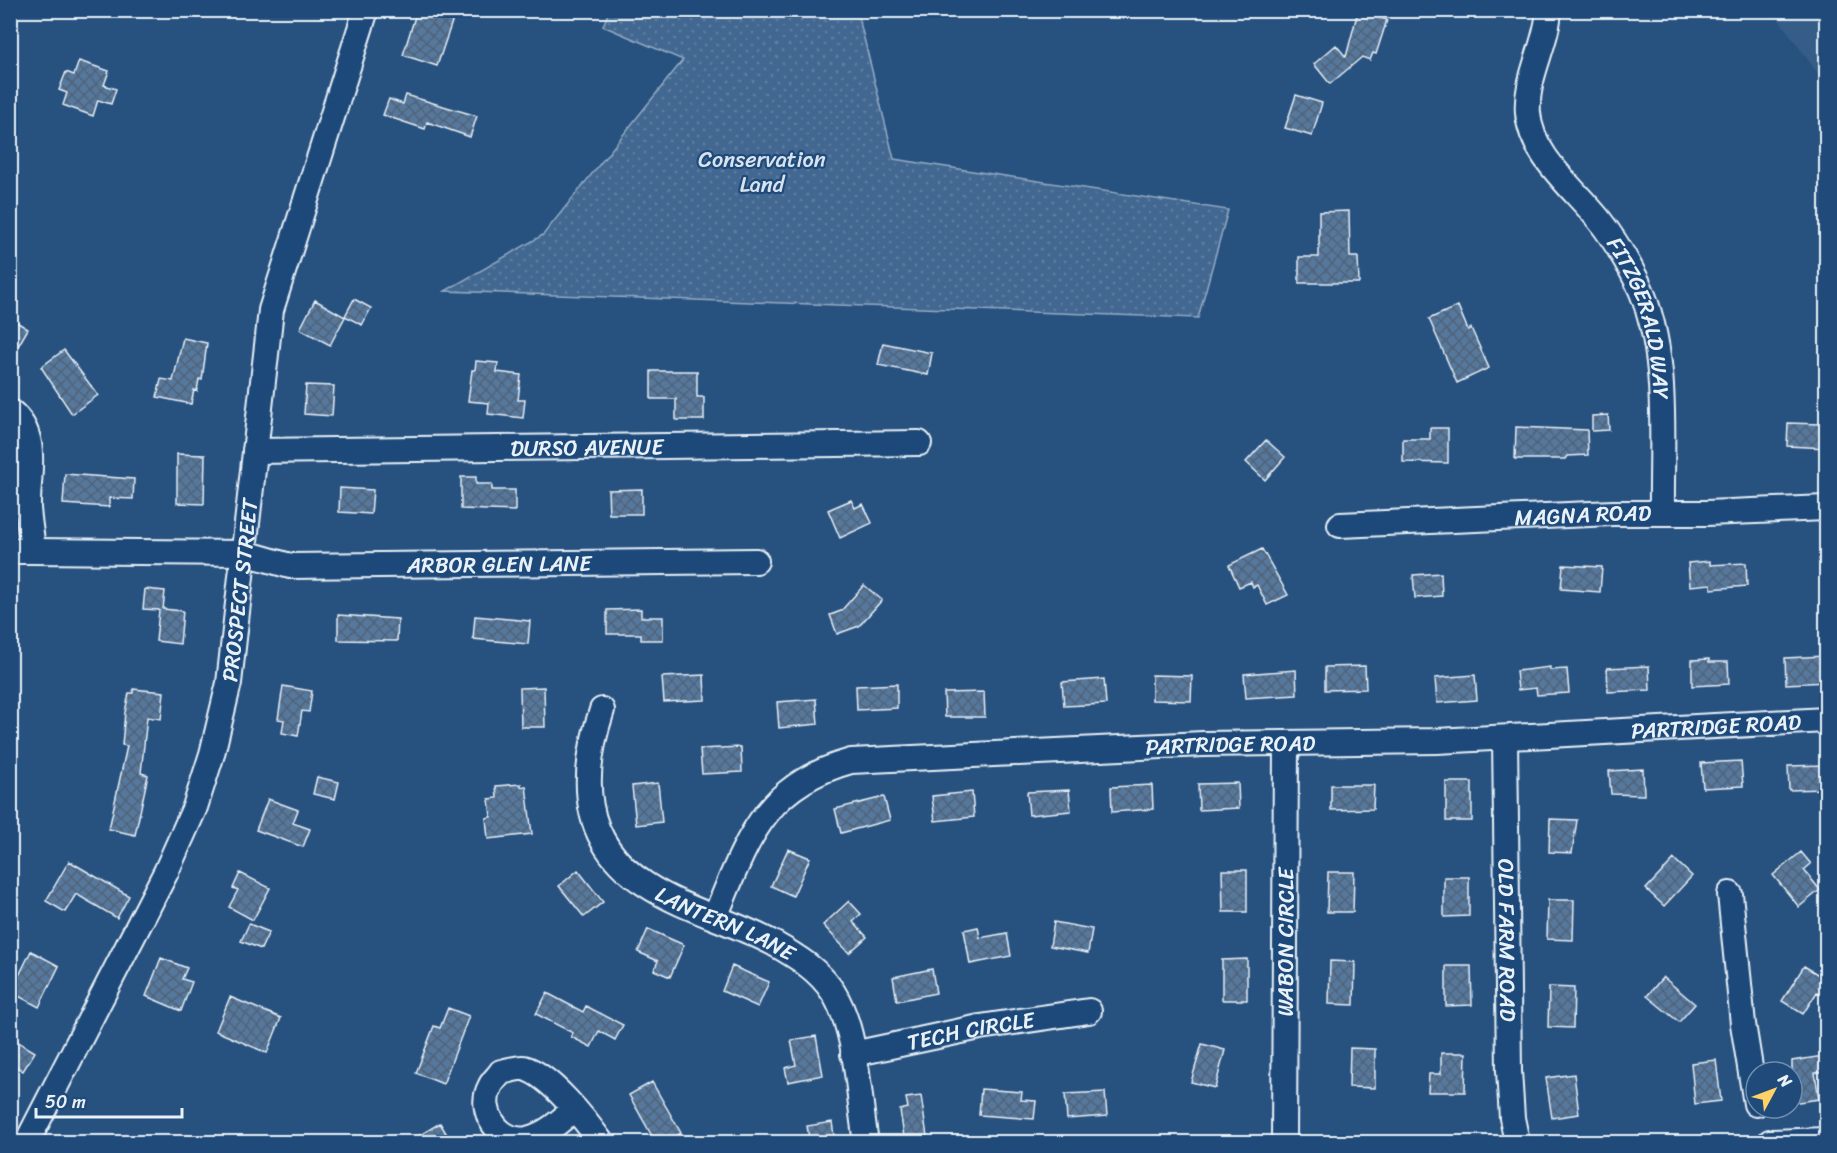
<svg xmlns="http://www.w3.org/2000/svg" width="1837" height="1153" font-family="Sriracha,sans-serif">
	<defs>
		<pattern id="park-dots" width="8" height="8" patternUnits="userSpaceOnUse" patternTransform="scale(1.5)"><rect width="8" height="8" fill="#436891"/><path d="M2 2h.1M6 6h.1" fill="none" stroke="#5e7ea1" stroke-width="1.8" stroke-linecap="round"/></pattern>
		<pattern id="building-cross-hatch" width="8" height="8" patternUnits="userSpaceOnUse" patternTransform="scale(1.5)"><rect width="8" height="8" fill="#57789d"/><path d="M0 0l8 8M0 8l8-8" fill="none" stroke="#4f6278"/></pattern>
	</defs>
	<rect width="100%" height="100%" fill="#27517f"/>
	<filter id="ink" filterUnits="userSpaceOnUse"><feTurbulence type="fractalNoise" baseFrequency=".0167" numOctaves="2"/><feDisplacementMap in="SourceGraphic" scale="12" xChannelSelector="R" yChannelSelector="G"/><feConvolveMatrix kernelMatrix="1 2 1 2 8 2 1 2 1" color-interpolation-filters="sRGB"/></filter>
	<g filter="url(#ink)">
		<!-- built -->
		<path fill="#355d88" d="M1773 11H1826V85Z"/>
		<!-- park -->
		<path fill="url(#park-dots)" stroke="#96acc4" stroke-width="1.5" d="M845 11 858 14 894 159 1228 210 1198 318 445 291 543 235 683 60 603 26 609 11Z"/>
		<!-- building -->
		<path fill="url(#building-cross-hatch)" stroke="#e8f1f8" stroke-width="1.5" d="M417 10H456L437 66 403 55Z
			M1358 11 1387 20 1376 54 1373 53 1370 60 1362 57 1330 84 1314 64 1336 45 1346 57Z
			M79 61 109 71 104 85 116 89 111 104 98 100 93 116 63 105 67 93 59 90 66 72 74 75Z
			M406 95 477 116 470 137 427 122 425 129 383 115 389 99 403 104Z
			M1296 95 1322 103 1312 136 1285 128Z
			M1349 211 1350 257H1358L1359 283H1299V257H1319V212Z
			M354 299 371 308 362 325 345 316Z
			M315 300 345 317 330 345 300 329Z
			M1458 306 1468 330 1471 328 1489 368 1457 383 1429 319Z
			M10 318 28 329 10 360Z
			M183 338 207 343 202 380 199 379 197 391 194 390 191 404 157 397 161 379 173 381Z
			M883 343 932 353 928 375 878 365Z
			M64 350 98 395 72 414 41 367Z
			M476 361 498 363 497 372 521 375 518 400H525L523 418 488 414 489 403 468 401 472 370H475Z
			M651 371H697V397H704V420H676V399H651Z
			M306 385 334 386 332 416 304 414Z
			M1608 415 1609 430 1592 431V416Z
			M1788 423 1820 424V429H1827V448L1787 446Z
			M1516 427 1587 430 1588 455 1567 456 1565 459H1515Z
			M1430 428H1448V463L1403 462V439H1430Z
			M1266 440 1285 457 1265 480 1246 462Z
			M177 454 205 455 204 504 177 503Z
			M65 474 134 479 133 499 109 498V507L63 504Z
			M461 477H476V484H492V490H515V511L461 509Z
			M340 488 373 490 371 514 339 512Z
			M642 489V514H609L608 490Z
			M851 500 855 508 863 504 872 523 840 538 828 510Z
			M1262 549 1288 595 1267 605 1257 585 1253 587 1251 582 1239 587 1229 565Z
			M1710 561V565L1746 563 1747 586 1711 589V584L1690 586 1688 563Z
			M1563 565 1602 567 1600 592 1561 589Z
			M1441 573 1442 596 1415 598 1413 575Z
			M864 585 882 600 859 626 837 634 830 615 841 611Z
			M145 589 165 591 163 609 183 611 180 644 156 641 159 610 143 609Z
			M641 609V617H663V640H641V634H607V610Z
			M338 615 398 619 397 641 338 640Z
			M475 616 530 621 528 644 473 639Z
			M1825 656 1827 682 1786 684 1785 658Z
			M1709 659V662H1728L1729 684 1692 686V660Z
			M1365 666 1366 689 1325 690V667Z
			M1649 666 1650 690 1608 692 1607 668Z
			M1550 667V670L1567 669 1569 693 1537 695 1536 688 1518 690 1516 671Z
			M1296 670 1297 695 1246 698 1244 674Z
			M704 675 705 700 664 702 662 677Z
			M1152 675 1192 676 1191 701 1152 700Z
			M1475 675 1477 700 1437 703 1435 678Z
			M1104 679 1106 704 1064 706 1062 682Z
			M897 684V708L857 710 856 686Z
			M283 686 312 691 309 712 302 711 298 736 282 733 284 720 278 719Z
			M544 687 545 727H521L520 688Z
			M133 689 164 692 161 719 147 717 141 773 148 775 135 835 109 829 127 746 122 745 125 712 129 693H133Z
			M984 692 985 717H945L944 693Z
			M816 699 818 724 779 728 777 702Z
			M741 747 742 772 702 774 700 749Z
			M1741 761 1743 786 1703 788 1701 763Z
			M1827 765V789L1789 790 1788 766Z
			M1643 769 1644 795 1611 794 1609 771Z
			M317 777 339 782 335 799 313 794Z
			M1446 782H1472V821H1446Z
			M658 783 662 822 636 825 632 786Z
			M1238 783 1239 808 1199 810 1198 784Z
			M521 784V787L526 786 532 834 488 839 486 818 491 817 489 799 497 798 496 786Z
			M1152 785 1153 809 1112 812 1111 787Z
			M1331 785H1374L1373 809 1331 810Z
			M1069 790 1071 811 1029 815 1027 792Z
			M972 792 974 817 935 821 932 796Z
			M884 797 890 820 841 833 835 809Z
			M268 799 298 810 293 823 310 829 303 847 256 830Z
			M1550 819 1577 820 1572 853 1549 852Z
			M788 849 810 858 793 896 771 886Z
			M1801 852 1811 864 1804 870 1820 890 1799 907 1773 875Z
			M1674 859 1692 876 1664 906 1646 889Z
			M69 861 129 896 117 918 76 894 65 912 46 901Z
			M578 870 603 902 584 917 559 886Z
			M1222 870H1247V912H1223Z
			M1328 872H1354L1353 912H1327Z
			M240 873 270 888 253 920 229 907 238 890 233 888Z
			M1444 877H1469V916L1444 917Z
			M1548 900H1574L1573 940 1547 939Z
			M849 901 861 914 853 922 867 937 849 953 823 925Z
			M1054 922 1092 929 1088 953 1050 946Z
			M249 924 269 932 261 949 241 941Z
			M978 927 980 938 1007 933 1011 956 970 964 964 930Z
			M648 929 684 945 670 977 654 970 658 961 638 952Z
			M31 951 59 966 39 1007 11 992Z
			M161 958 187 968 182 979 192 982 181 1011 146 996Z
			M1247 959V1000H1222V960Z
			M1330 961 1355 962 1354 1005 1329 1004Z
			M732 966 769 982 758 1007 722 991Z
			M1446 966H1471L1472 1005 1446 1006Z
			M1804 966 1827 980V998L1817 992 1803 1014 1782 1001Z
			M932 969 936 993 897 1001 893 977Z
			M1663 977 1695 1004 1679 1022 1647 996Z
			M1549 987 1574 988 1573 1028 1548 1027Z
			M547 993 583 1012 586 1006 623 1025 615 1040 599 1031 591 1047 571 1037 573 1033 536 1014Z
			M230 997 281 1018 267 1053 216 1031Z
			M448 1008 469 1016 443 1084 416 1073 434 1026 440 1028Z
			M816 1036 823 1075 788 1082 785 1068 796 1065 791 1040Z
			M10 1037 35 1052 23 1071 10 1062Z
			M1202 1044 1225 1050 1215 1088 1191 1082Z
			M1350 1048 1375 1049V1088L1349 1087Z
			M1441 1053H1466L1465 1092H1428L1429 1074H1441Z
			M1823 1056 1826 1071 1815 1073 1819 1099 1792 1103V1061Z
			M1716 1060 1721 1101 1695 1104 1691 1063Z
			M1574 1074 1579 1114 1552 1118 1546 1078Z
			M652 1082 681 1133 665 1143H656L629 1095Z
			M981 1089 1022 1092 1021 1100 1036 1101 1034 1119 979 1115Z
			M1105 1092 1107 1116 1067 1119 1065 1094Z
			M921 1096 928 1143H905L900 1110 908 1108 906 1098Z
			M832 1122 835 1143H810L807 1126Z
			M440 1123 452 1143H407Z"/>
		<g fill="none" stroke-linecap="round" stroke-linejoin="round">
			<!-- minor casing -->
			<g stroke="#e8f1f8" stroke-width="28">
				<g id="minor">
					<path id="s1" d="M1549 10C1547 45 1525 78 1528 113 1531 156 1575 189 1600 221 1615 240 1627 261 1638 283 1670 353 1661 437 1662 512"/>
					<path d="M10 411C41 436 27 475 28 508 29 523 32 537 33 551H10"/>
					<path id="s2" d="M255 451 919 443"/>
					<path id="s3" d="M1340 525 1613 513H1706L1826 508"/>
					<path id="s4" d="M33 551 245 553 290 566 756 561"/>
					<path id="s5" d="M602 710C580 776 580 842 645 884 684 910 732 921 773 943 796 956 819 970 833 992 858 1032 858 1096 866 1142"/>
					<path id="s6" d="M1505 738 1509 1071 1512 1118 1517 1142"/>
					<path d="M1730 894 1743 1024 1756 1104"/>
					<path id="s7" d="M715 917C747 841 763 785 851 761L1203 744 1437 741 1826 720"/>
					<path id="s8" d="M853 1054 980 1027 1089 1011"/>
					<path d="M574 1109C560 1121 546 1135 527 1139 500 1144 477 1111 490 1087 492 1081 498 1077 501 1072 508 1071 518 1067 524 1068 550 1075 586 1121 601 1142"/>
					<path id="s9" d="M27 1142 166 872 195 807 212 754 229 683 271 310 366 10"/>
					<path id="s10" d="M1284 1142 1286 744"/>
					<path d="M1770 1142 1826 1140"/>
				</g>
			</g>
			<!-- minor -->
			<use href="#minor" stroke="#1f4a7a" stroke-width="24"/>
		</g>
	</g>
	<g text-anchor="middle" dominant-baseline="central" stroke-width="4.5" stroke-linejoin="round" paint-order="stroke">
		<!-- park labels -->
		<g font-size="22" fill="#d8e3ee" stroke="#1f4a7a">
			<text x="762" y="159">Conservation<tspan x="762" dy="25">Land</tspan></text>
		</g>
		<!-- street labels -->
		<g font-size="22" fill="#e8f1f8" stroke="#1f4a7a">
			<text stroke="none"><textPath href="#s1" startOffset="345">FITZGERALD WAY</textPath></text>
			<text stroke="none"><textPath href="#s2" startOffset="332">DURSO AVENUE</textPath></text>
			<text stroke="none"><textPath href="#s3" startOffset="243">MAGNA ROAD</textPath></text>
			<text stroke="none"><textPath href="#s4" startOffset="468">ARBOR GLEN LANE</textPath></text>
			<text stroke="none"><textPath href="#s9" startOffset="597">PROSPECT STREET</textPath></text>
			<text stroke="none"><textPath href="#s7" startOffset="1083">PARTRIDGE ROAD</textPath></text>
			<text stroke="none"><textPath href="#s7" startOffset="597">PARTRIDGE ROAD</textPath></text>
			<text stroke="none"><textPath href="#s5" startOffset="285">LANTERN LANE</textPath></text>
			<text stroke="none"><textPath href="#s6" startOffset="202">OLD FARM ROAD</textPath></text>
			<text stroke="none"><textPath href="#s10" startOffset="200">WABON CIRCLE</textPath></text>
			<text stroke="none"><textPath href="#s8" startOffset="120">TECH CIRCLE</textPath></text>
		</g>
	</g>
	<!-- margin -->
	<rect width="1837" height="1153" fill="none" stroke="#1f4a7a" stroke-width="36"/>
	<rect x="18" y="18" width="1801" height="1117" fill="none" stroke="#e8f1f8" stroke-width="2" filter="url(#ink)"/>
	<!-- north arrow -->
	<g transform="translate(1774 1090) rotate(49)"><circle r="28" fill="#1f4a7a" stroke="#6f8dac" stroke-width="1.5"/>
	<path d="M0-4.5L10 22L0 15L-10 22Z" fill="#ffd166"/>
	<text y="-9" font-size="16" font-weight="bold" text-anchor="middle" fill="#e8f1f8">N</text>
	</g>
	<!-- scale -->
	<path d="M36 1108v9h146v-9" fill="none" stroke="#e8f1f8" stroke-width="3"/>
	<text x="45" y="1108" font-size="18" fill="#e8f1f8" stroke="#1f4a7a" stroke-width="4.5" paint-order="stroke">50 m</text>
</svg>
